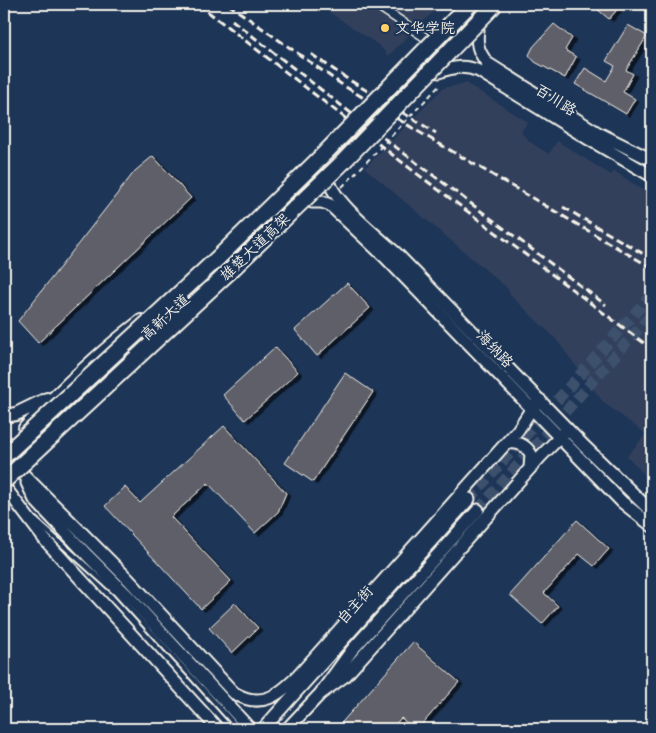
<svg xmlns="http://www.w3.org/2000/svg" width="656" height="733" font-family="'Comic Neue','LXGW WenKai TC',sans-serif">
	<defs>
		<filter id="shadow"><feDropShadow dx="4" dy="2.5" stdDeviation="0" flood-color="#0009"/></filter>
	</defs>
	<rect width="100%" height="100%" fill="#1d3557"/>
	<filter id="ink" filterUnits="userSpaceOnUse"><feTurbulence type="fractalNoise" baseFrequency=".02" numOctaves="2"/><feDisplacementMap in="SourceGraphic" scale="10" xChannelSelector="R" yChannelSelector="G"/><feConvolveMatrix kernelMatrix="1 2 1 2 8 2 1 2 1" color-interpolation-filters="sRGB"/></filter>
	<g filter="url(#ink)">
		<!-- built -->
		<path fill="#31415c" d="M317 4H441L388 56 380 46Z
			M466 83 528 122 521 132 530 142 549 154 557 141 611 175 614 171 652 196V483L627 456 646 434 604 403 555 338 512 297 507 288 365 168 443 88Z"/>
		<!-- building -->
		<path fill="#5f5e69" stroke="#f4f1e8" filter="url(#shadow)" d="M591 4H622L609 19Z
			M554 24 572 38 565 50 576 57 565 78 535 62 529 55 533 47Z
			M628 25 647 36 626 70 633 74 623 92 635 99 626 114 575 84 585 68 606 81 615 66 606 61Z
			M153 156 191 198 38 343 18 321 135 171Z
			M347 283 370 308 317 356 295 330Z
			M275 347 298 372 245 420 223 395Z
			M345 373 373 392 313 482 285 463Z
			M224 426 286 493 278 512 255 533 208 483 171 517 231 581 201 609 105 506 125 487 140 503Z
			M577 520 609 549 594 566 579 554 544 593 558 606 542 624 510 595Z
			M235 603 258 628 232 653 209 628Z
			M413 642 459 682 418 729H414L401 718 391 729H336Z"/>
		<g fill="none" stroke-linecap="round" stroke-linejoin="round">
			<!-- secondary-tunnel -->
			<path stroke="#3d516d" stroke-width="11" stroke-dasharray="11 5.5" stroke-linecap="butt" d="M469 499 652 294
				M478 510 652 314"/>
			<!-- lane casing -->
			<g stroke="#f4f1e8" stroke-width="8">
				<path id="lane" d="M35 520 115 592 239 729"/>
			</g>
			<!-- street casing -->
			<g stroke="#f4f1e8" stroke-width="11">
				<path id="street" d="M375 4 429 40"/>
			</g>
			<!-- secondary casing -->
			<g stroke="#f4f1e8" stroke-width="15">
				<path id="secondary" d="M478 30C476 44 478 51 487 63L598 133 652 160
					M439 72C454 67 464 65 479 71L592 141 652 176
					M330 184C339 206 378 237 397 254L584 446 652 512
					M312 202H322L330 205 385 257 622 502 652 526
					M507 443C518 442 525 444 531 454L530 468
					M4 455 128 579 234 693C261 709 278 696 298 676L518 430 532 408 540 400
					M27 483 35 500 88 556 130 598 250 729
					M4 486 45 540 218 729
					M320 694 346 675 541 456 564 433
					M263 729 469 499
					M287 729 320 694 352 650 478 510"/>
			</g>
			<!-- primary casing -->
			<g stroke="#f4f1e8" stroke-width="16">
				<path id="primary" d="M4 416 16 414 47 399
					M25 428C61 389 99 353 141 321"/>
			</g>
			<!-- path -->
			<path stroke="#f4f1e8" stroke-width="2" stroke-dasharray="5 4" stroke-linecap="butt" d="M342 187 354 175"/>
			<!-- lane -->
			<use href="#lane" stroke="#1d3557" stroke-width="4"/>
			<!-- street -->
			<use href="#street" stroke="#1d3557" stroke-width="8"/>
			<!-- secondary -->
			<use href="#secondary" stroke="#1d3557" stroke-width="11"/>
			<!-- primary -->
			<use href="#primary" stroke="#1d3557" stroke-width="12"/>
			<!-- rail -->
			<path stroke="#f4f1e8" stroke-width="3" stroke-dasharray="8 4" stroke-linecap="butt" d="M198 4 416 173 652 349
				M228 4 341 84 419 132 652 268
				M232 20 365 124 606 305
				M311 54 346 78 436 133
				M563 207 652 259"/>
			<!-- highway-bridge casing -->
			<g stroke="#f4f1e8" stroke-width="19" stroke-linecap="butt">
				<path id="highway-bridge" d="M4 456 219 257 325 153 470 4
					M4 481 231 270 340 165 495 4"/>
			</g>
			<!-- path-bridge -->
			<path stroke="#f4f1e8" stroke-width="2" stroke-dasharray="5 4" stroke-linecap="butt" d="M354 175 440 85"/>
			<!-- highway-bridge -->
			<use href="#highway-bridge" stroke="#1d3557" stroke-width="15"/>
		</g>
	</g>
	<!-- markers -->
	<circle fill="#ffd166" stroke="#1d3557" stroke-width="2" cx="385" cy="28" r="5"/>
	<g text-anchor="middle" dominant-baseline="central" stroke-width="4.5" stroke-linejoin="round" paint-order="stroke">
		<!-- poi labels -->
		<g font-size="15" fill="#f4f1e8" stroke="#1d3557" text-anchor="start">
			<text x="395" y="28">文华学院</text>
		</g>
		<!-- street labels -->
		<g font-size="15" fill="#f4f1e8" stroke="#1d3557">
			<text transform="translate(556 100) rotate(32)">百川路</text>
			<text transform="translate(255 247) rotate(-44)">雄楚大道高架</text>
			<text transform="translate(165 317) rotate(-43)">高新大道</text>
			<text transform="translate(495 349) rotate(46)">海纳路</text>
			<text transform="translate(355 605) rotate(-48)">自主街</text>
		</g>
	</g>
	<!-- margin -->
	<rect width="656" height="733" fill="none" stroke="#1d3557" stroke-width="20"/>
	<rect x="10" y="10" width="636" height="713" fill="none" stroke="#f4f1e8" stroke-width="2" filter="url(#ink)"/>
</svg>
